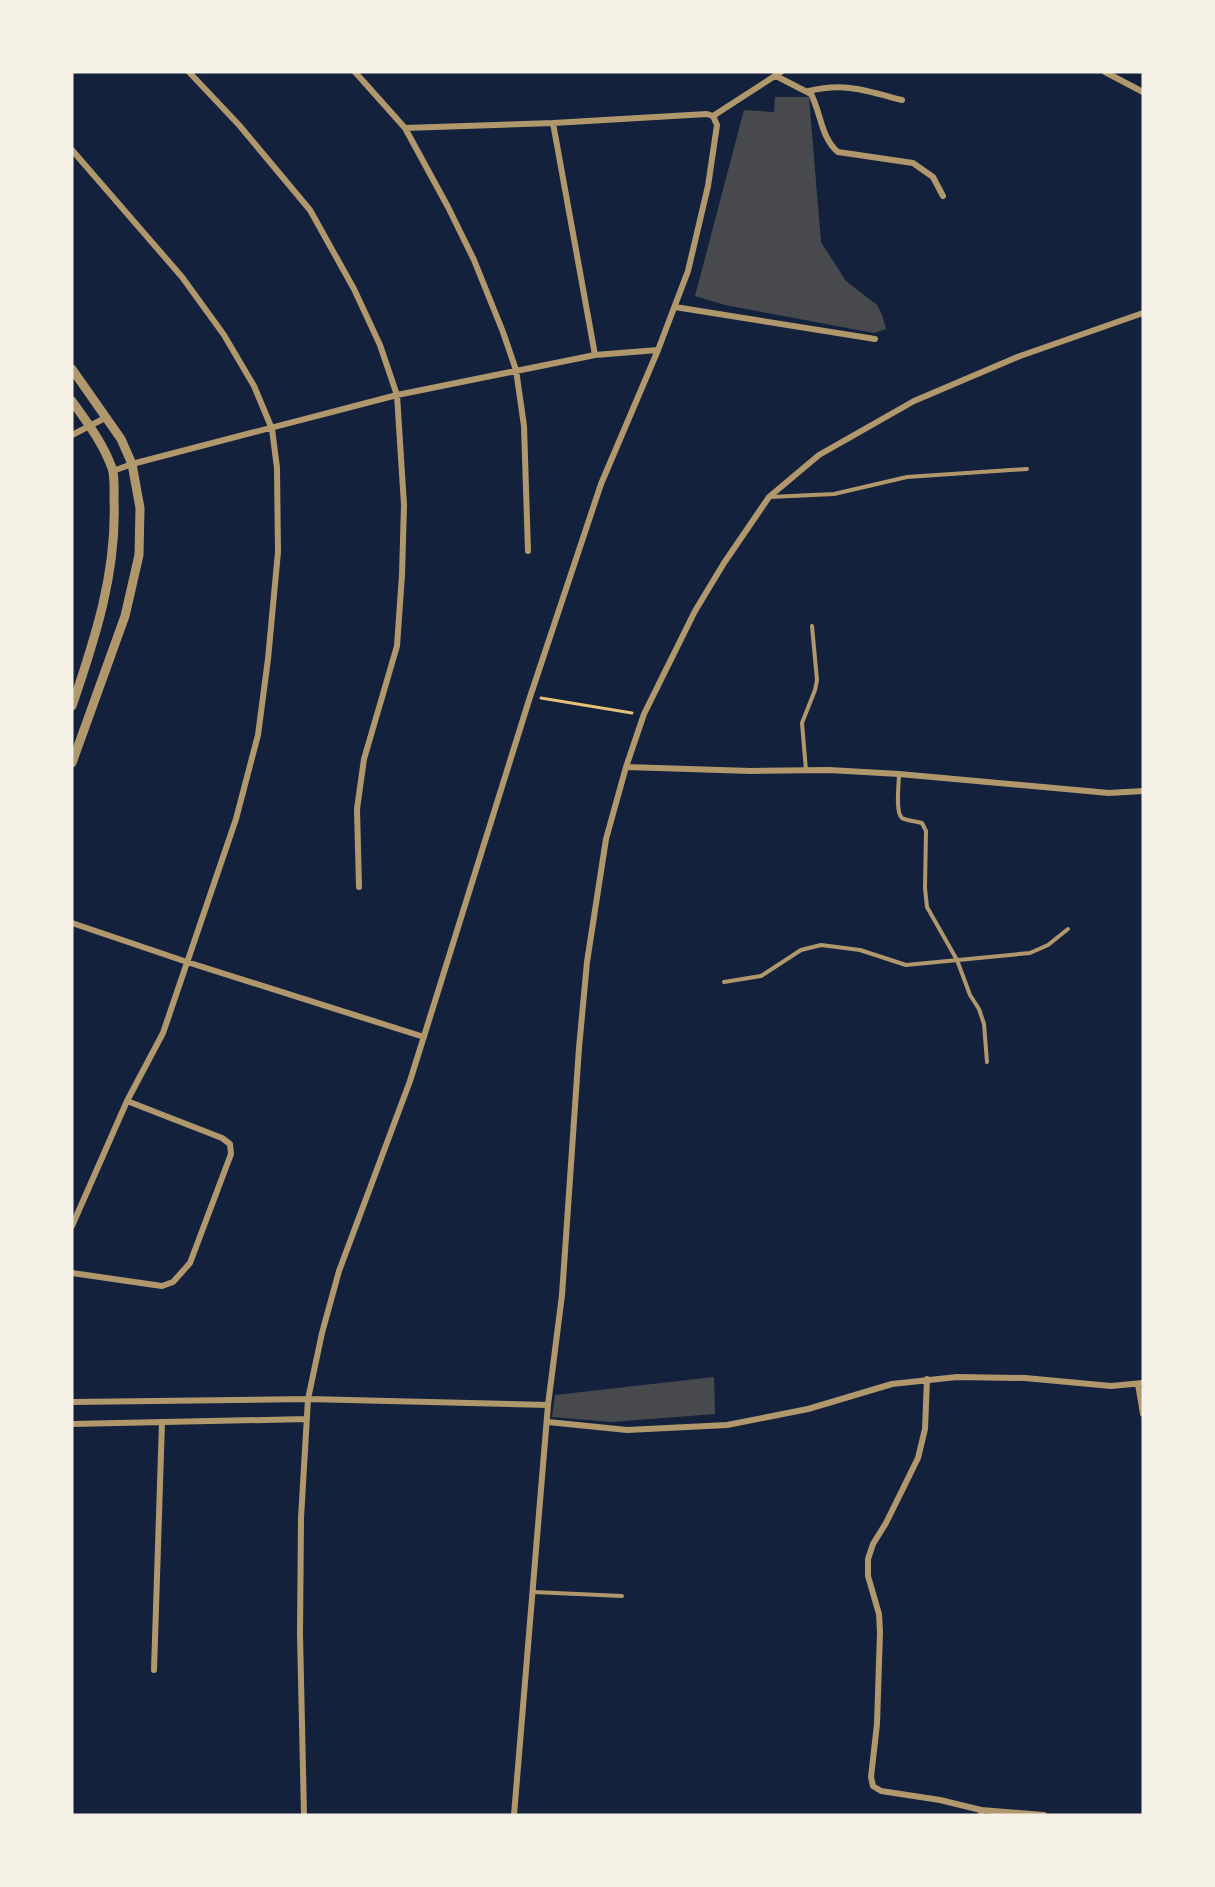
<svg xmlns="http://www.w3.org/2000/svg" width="1215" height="1887" font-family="'Asap Condensed',sans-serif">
	<rect width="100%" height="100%" fill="#14213d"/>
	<!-- building -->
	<path fill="#48494c" d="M775 97H809L821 242 846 281 877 305 882 315 886 329 874 333 725 305 695 296 744 110 774 112Z
		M714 1377 715 1414 612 1422 552 1417 555 1395Z"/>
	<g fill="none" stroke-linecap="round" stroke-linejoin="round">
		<!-- path -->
		<path stroke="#e5c07b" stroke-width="3" d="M541 698 632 713"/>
		<!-- service -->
		<path stroke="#b1986c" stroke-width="4" d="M770 497 834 494 907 477 1027 469
			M806 770 802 723 815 690 817 680 812 626
			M899 774C899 783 895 813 902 818 907 821 916 821 922 823L926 831 925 888 927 907 957 960 970 995 979 1009 984 1024 987 1062
			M724 982 761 976 801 950 821 945 860 950 906 965 1030 953 1048 945 1068 929
			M533 1592 622 1596"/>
		<!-- minor -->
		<path stroke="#b1986c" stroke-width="6" d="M189 72 239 125 310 210 354 289 380 345 397 395 404 505 402 575 397 646 364 759 357 809 359 887
			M355 72 405 128 448 207 474 260 503 332 516 370 524 426 528 551
			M1105 72 1143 92
			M776 76 811 94C821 113 821 138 838 152L913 163 933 177 943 196
			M809 91C845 82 867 91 902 100
			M553 123 595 355
			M405 128 553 123 707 114 713 116 781 72
			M72 150 182 277 224 335 254 386 272 429 277 468 278 552 268 659 258 735 236 819 163 1033 127 1101 72 1226
			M675 307 875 339
			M72 435 107 417
			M113 471 132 464 397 395 595 355 658 350
			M626 767 751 771 829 770 899 774 1109 793 1143 791
			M72 923 187 962 424 1037
			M72 1273 162 1286 173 1282 190 1263 231 1154 230 1144 222 1138 127 1101
			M927 1379 925 1429 918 1458 886 1523 873 1544 868 1559V1576L879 1614 880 1632 877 1724 871 1777 873 1786 881 1791 940 1800 981 1810V1815
			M1138 1384 1143 1414
			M72 1402 308 1399 548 1405
			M548 1422 627 1430 727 1425 808 1409 892 1384 957 1377 1025 1378 1111 1386 1143 1383
			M72 1424 307 1419
			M154 1670 162 1422
			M981 1810 1044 1815
			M304 1815 300 1634 301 1518 308 1399 322 1333 339 1271 410 1081 530 697 601 484 658 350 688 271 708 186 717 125 713 116
			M514 1815 548 1405 562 1295 579 1048 587 962 606 839 626 767 644 714 695 611 724 563 769 497 819 455 914 401 1020 356 1143 313"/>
		<!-- tertiary -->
		<path stroke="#b1986c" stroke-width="9" d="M72 369 121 439 132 464 140 508 139 555 125 616 72 763
			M72 401C87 422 103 443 112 468 115 477 114 490 114 500 117 572 95 639 72 706"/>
	</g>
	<!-- border -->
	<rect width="1215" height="1887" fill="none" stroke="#f6f1e7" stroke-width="147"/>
</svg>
